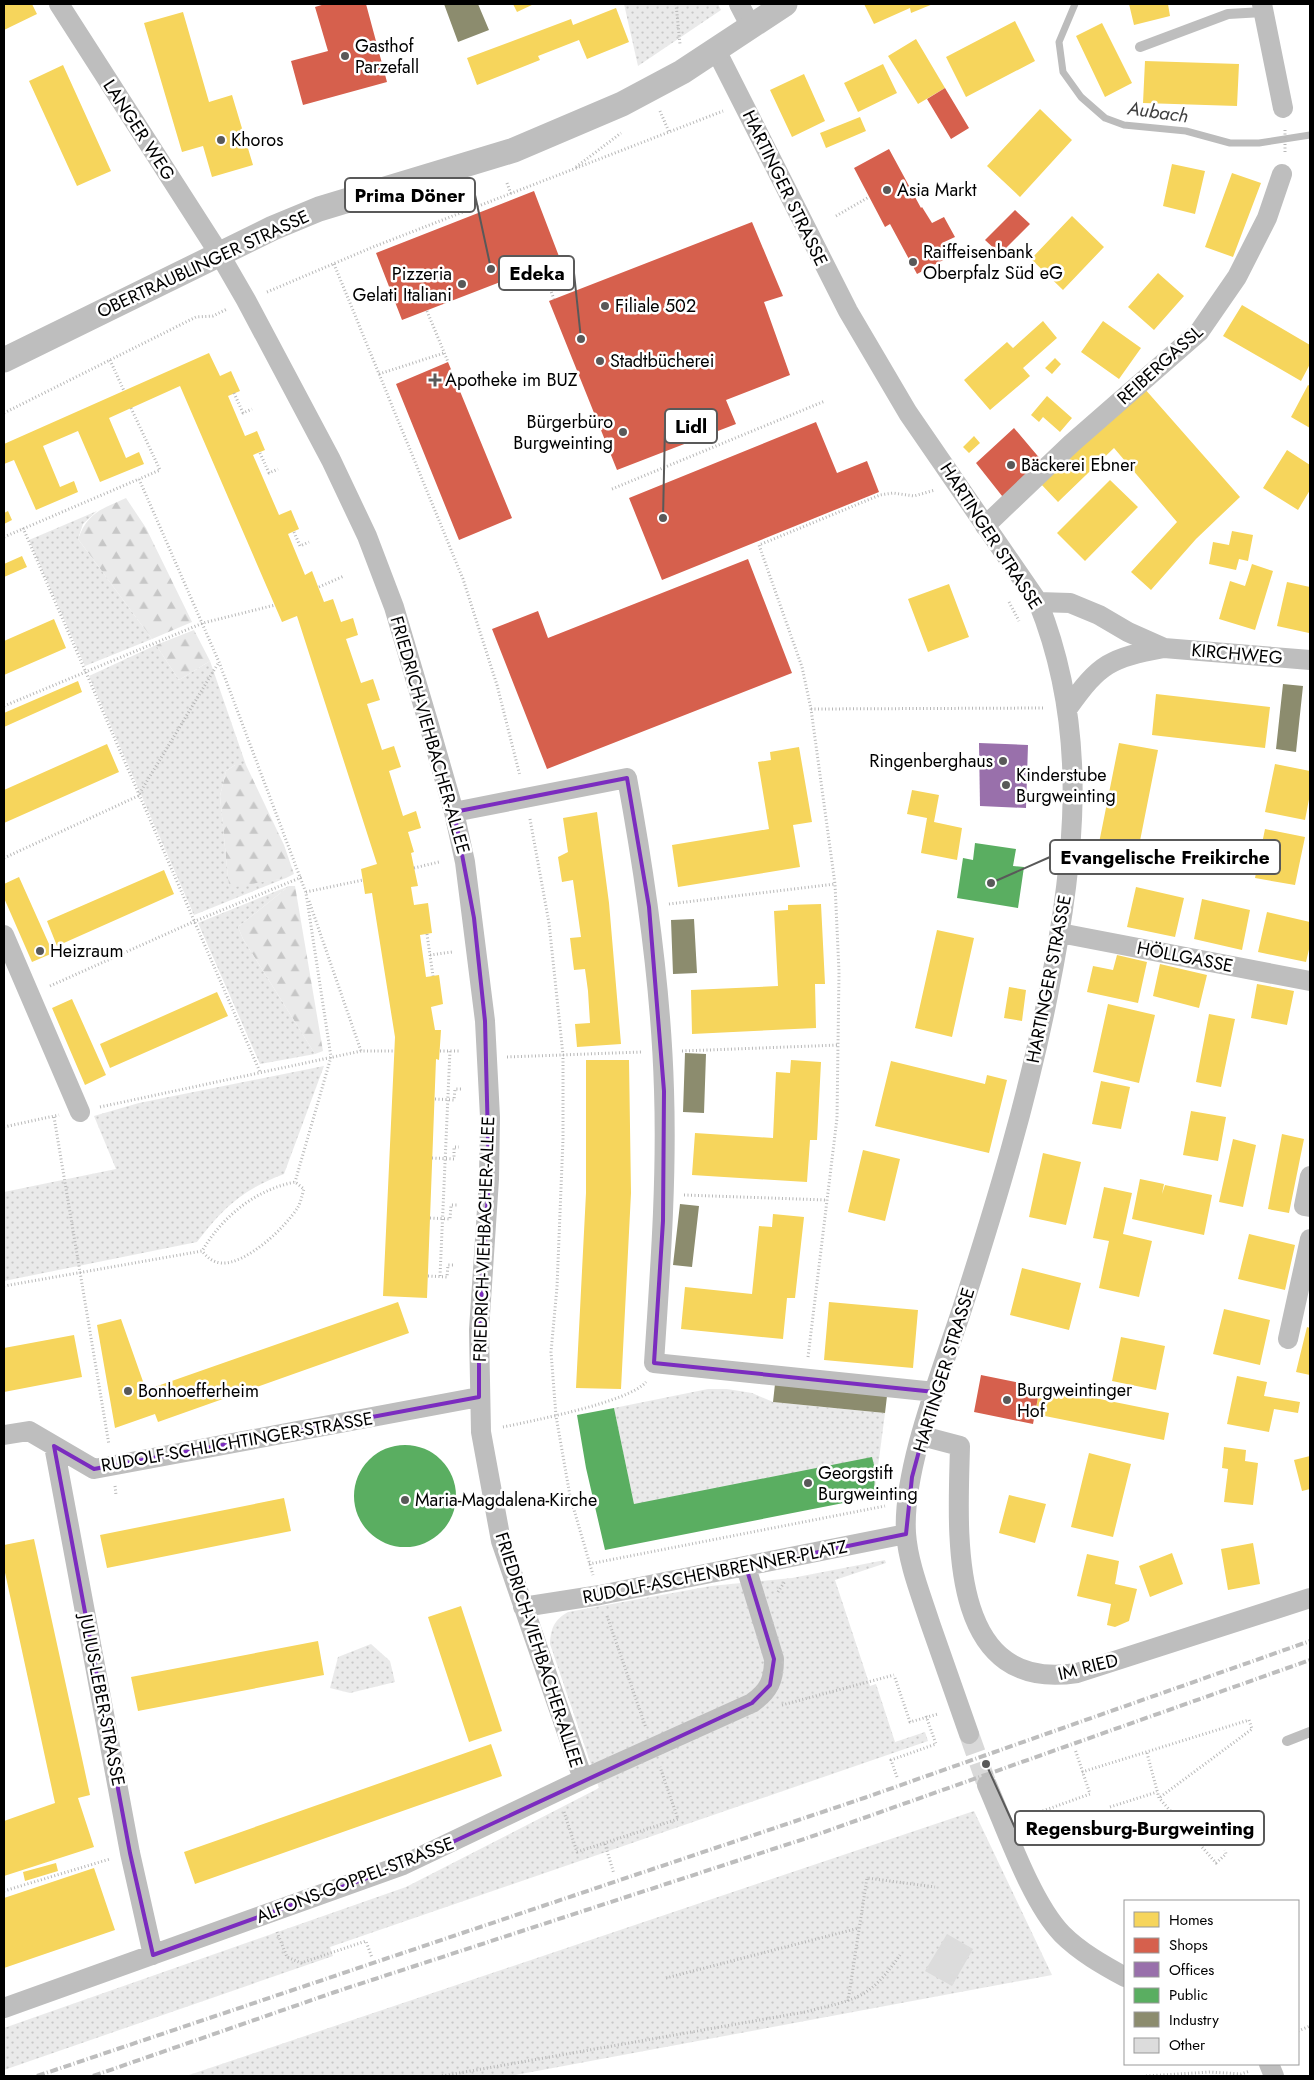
<svg xmlns="http://www.w3.org/2000/svg" width="1314" height="2080" font-family="Jost,sans-serif">
	<defs>
		<pattern id="forest-firs" width="22" height="20" patternUnits="userSpaceOnUse" patternTransform="scale(1.25)"><rect width="22" height="20" fill="#eaeaea"/><path d="M5 1l3.5 6h-7zM16 11l3.5 6h-7z" fill="#c7c7c7"/></pattern>
		<pattern id="park-dots" width="8" height="8" patternUnits="userSpaceOnUse" patternTransform="scale(1.25)"><rect width="8" height="8" fill="#eaeaea"/><path d="M2 2h.1M6 6h.1" fill="none" stroke="#c7c7c7" stroke-width="1.8" stroke-linecap="round"/></pattern>
	</defs>
	<rect width="100%" height="100%" fill="#fff"/>
	<!-- forest -->
	<path fill="url(#forest-firs)" d="M126 498 146 528 192 622 152 639 78 539C88 512 102 509 126 498Z
		M194 630 210 661 179 680 156 645Z
		M235 765H246L284 845 294 874 286 878 229 889 220 796 226 771Z
		M289 886H295L323 1051 315 1054 243 939 238 927Z"/>
	<!-- park -->
	<path fill="url(#park-dots)" d="M624 4H718L721 10 638 66Z
		M97 511 83 524 78 539 152 639 85 666 29 540Z
		M156 645 179 680 210 661 246 765H235L226 771 220 796 229 888 286 878 194 915 89 676Z
		M289 886 238 927 243 939 315 1054 260 1064 198 923Z
		M324 1066 284 1174C242 1190 224 1207 197 1242L4 1281V1192L116 1169 94 1116 139 1103Z
		M708 1389H727L752 1393 773 1402 885 1413 874 1497 634 1504 614 1408Z
		M885 1560 886 1563 835 1580 870 1686 876 1684 895 1742 925 1732 928 1741 330 1947 333 1956 4 2070V2028L406 1887 599 1788 550 1644C551 1628 554 1620 568 1612L711 1586 792 1578Z
		M371 1644 390 1661 395 1682 350 1693 330 1688 338 1657Z
		M974 1811 1052 1975 510 2076H186Z"/>
	<!-- homes -->
	<path fill="#f6d55c" d="M4 4H32L37 14 4 30Z
		M513 4H534L517 12Z
		M864 4H933L911 13 910 8 874 24Z
		M1129 4H1168L1170 16 1134 25Z
		M616 8 629 42 587 59 579 40 538 56 540 60 477 85 467 58 571 19 573 25Z
		M183 12 209 102 232 95 253 165 212 177 203 146 182 152 144 23Z
		M1015 21 1035 61 966 97 946 57Z
		M1102 23 1132 83 1105 97 1076 36Z
		M916 39 945 88 918 104 888 56Z
		M1145 61 1239 64 1237 106 1143 103Z
		M883 64 897 93 858 112 844 83Z
		M63 65 111 171 77 186 29 81Z
		M804 74 825 121 792 137 770 90Z
		M1040 109 1072 140 1020 197 987 166Z
		M860 117 866 131 826 148 820 133Z
		M1172 164 1205 171 1195 214 1163 206Z
		M1232 173 1261 183 1233 257 1205 247Z
		M1072 216 1104 247 1063 290 1031 259Z
		M1158 273 1184 296 1154 330 1128 307Z
		M1242 305 1310 345V364L1301 381 1223 336Z
		M1043 321 1057 338 1023 368 1030 376 990 410 964 380 1007 342 1013 348Z
		M1103 321 1141 348 1119 379 1081 352Z
		M209 353 220 376 231 371 240 391 228 396 245 436 257 431 265 450 253 455 279 515 291 510 299 529 288 534 305 575 312 571 324 602 333 599 341 622 353 618 358 635 346 639 361 683 373 679 380 700 367 704 382 750 394 746 401 767 389 771 403 816 416 811 421 828 408 832 414 852 411 853 418 886 411 887 414 905 428 903 432 933 420 935 426 977 439 975 443 1004 431 1007 435 1030H441L439 1060 436 1059 427 1298 383 1296 395 1037 372 893 365 894 361 869 377 864 297 616 282 622 180 386 109 418 126 458 139 452 144 464 100 482 78 431 43 446 60 487 74 481 78 492 36 510 14 460 4 464V444Z
		M1055 358 1061 364 1052 374 1045 368Z
		M1308 385 1310 386V428L1291 417Z
		M1144 388 1240 497 1196 539 1151 590 1131 572 1177 522 1114 448 1058 502 1040 483Z
		M1047 396 1072 418 1060 432 1043 417 1039 422 1031 415Z
		M974 436 980 443 969 453 963 447Z
		M1287 450 1310 465V490L1298 510 1263 488Z
		M1110 480 1138 507 1085 561 1057 533Z
		M8 511 12 520 4 524V513Z
		M1232 531 1253 535 1248 561 1239 559 1236 570 1209 564 1213 542 1229 545Z
		M22 556 27 567 4 577V564Z
		M1252 564 1273 571 1255 630 1219 619 1230 581 1245 586Z
		M1287 582 1310 587 1309 633 1277 626Z
		M949 584 969 637 928 652 908 599Z
		M54 619 66 648 4 675V641Z
		M78 681 82 692 4 727V713Z
		M1156 694 1270 707 1265 748 1152 735Z
		M1119 743 1158 750 1136 861 1097 853Z
		M107 744 119 772 4 823V790Z
		M799 747 812 822 793 825 800 867 678 887 672 845 769 829 758 762 771 760 770 752Z
		M1275 764 1310 771V794L1305 820 1265 812Z
		M912 790 939 795 934 822 962 828 957 860 921 853 927 818 907 814Z
		M597 812 609 903 621 1044 577 1047 575 1024 590 1023 588 991 585 969 574 970 570 938 581 937 573 880 562 882 558 857 568 852 563 818Z
		M1265 829 1305 837 1295 885 1255 878Z
		M164 870 174 894 57 946 47 921Z
		M19 877 53 953 32 962 4 898V884Z
		M1136 887 1184 898 1175 937 1127 927Z
		M1202 899 1250 910 1242 950 1194 939Z
		M821 904 825 984H815L816 1028 692 1034 691 990 778 986 774 911 788 910V905Z
		M1267 912 1310 922V945L1306 962 1258 952Z
		M937 930 974 938 952 1037 915 1028Z
		M1117 955 1147 962 1138 1003 1087 992 1093 966 1113 970Z
		M1160 964 1207 975 1199 1008 1153 996Z
		M1257 984 1294 991 1287 1025 1251 1018Z
		M1009 987 1026 990 1022 1021 1004 1018Z
		M217 992 228 1016 110 1068 100 1044Z
		M72 999 106 1075 85 1085 52 1008Z
		M1108 1004 1155 1015 1139 1083 1093 1072Z
		M1209 1014 1235 1019 1221 1087 1196 1082Z
		M586 1060H629L631 1193 621 1389 576 1388 586 1193Z
		M791 1060 821 1062 817 1140H810L807 1182 692 1175 695 1133 773 1138 776 1072 790 1073Z
		M891 1061 985 1084 987 1075 1007 1080 989 1153 875 1126Z
		M1101 1081 1130 1087 1121 1129 1092 1124Z
		M1191 1111 1226 1117 1218 1161 1183 1155Z
		M1282 1134 1304 1139 1289 1213 1268 1209Z
		M1233 1139 1256 1145 1243 1207 1219 1202Z
		M863 1150 900 1159 885 1221 848 1212Z
		M1043 1153 1081 1162 1066 1225 1029 1217Z
		M1140 1179 1164 1184 1162 1194 1165 1185 1212 1195 1204 1235 1132 1219Z
		M1104 1187 1132 1193 1123 1234 1152 1241 1139 1297 1099 1288 1109 1241 1093 1238Z
		M773 1214 804 1217 795 1298H787L783 1339 681 1329 685 1287 752 1294 759 1226 772 1227Z
		M1249 1234 1295 1245 1285 1290 1238 1279Z
		M1022 1268 1081 1283 1069 1330 1010 1315Z
		M398 1302 409 1333 158 1422 155 1414 115 1428 97 1325 121 1319 146 1390Z
		M829 1302 918 1310 913 1368 824 1360Z
		M1224 1309 1270 1320 1260 1365 1213 1354Z
		M1307 1327 1310 1328V1375L1296 1372Z
		M74 1335 82 1377 4 1392V1348Z
		M1121 1337 1165 1346 1156 1390 1112 1381Z
		M1237 1376 1267 1382 1264 1396 1300 1402 1298 1413 1274 1409 1269 1432 1227 1424Z
		M1040 1387 1169 1413 1164 1440 1035 1414Z
		M1224 1447 1246 1450 1245 1461 1258 1463 1253 1505 1224 1502 1228 1469 1222 1468Z
		M1089 1453 1131 1464 1113 1537 1071 1527Z
		M1310 1456V1489L1302 1491 1294 1460Z
		M1009 1495 1046 1504 1035 1543 999 1533Z
		M284 1498 291 1531 107 1568 100 1535Z
		M34 1539 90 1795 78 1798 94 1847 4 1876V1821L55 1803 4 1568V1545Z
		M1253 1543 1260 1584 1228 1590 1221 1549Z
		M1172 1553 1183 1584 1150 1597 1139 1566Z
		M1087 1554 1119 1561 1115 1584 1137 1589 1129 1621 1115 1627 1107 1625 1111 1604 1077 1596Z
		M461 1606 502 1731 469 1742 428 1617Z
		M318 1641 324 1675 138 1711 131 1677Z
		M491 1744 502 1776 195 1884 184 1852Z
		M56 1863 58 1871 25 1881 23 1872Z
		M94 1868 115 1930 4 1968V1898Z"/>
	<!-- shops -->
	<path fill="#d6604d" d="M325 4H366L387 82 303 105 291 61 328 51 315 7Z
		M945 88 969 128 951 139 927 99Z
		M889 149 921 208 922 207 932 223 944 217 955 237 942 243 949 257 917 274 890 224 885 227 854 168Z
		M534 191 560 259 402 320 376 253Z
		M1015 210 1030 224 1000 254 985 240Z
		M752 222 783 296 764 302 790 375 726 400 736 424 617 470 549 301Z
		M448 362 512 518 459 540 396 384Z
		M816 422 837 473 867 461 879 492 662 580 629 498Z
		M1014 428 1047 467 1006 501 976 463Z
		M748 559 792 673 547 769 492 629 538 611 548 638Z
		M981 1375 1040 1387 1033 1424 974 1412Z"/>
	<!-- offices -->
	<path fill="#9970ab" d="M979 743 1028 745 1026 808 980 806Z"/>
	<!-- public -->
	<path fill="#5aae61" d="M975 843 1016 849 1013 866 1024 867 1018 908 957 898 963 858 973 860Z
		M614 1408 634 1504 872 1457 875 1469 874 1497 605 1550 586 1468 577 1415Z
		M354 1496a51 51 0 1 1 102 0a51 51 0 1 1-102 0Z"/>
	<!-- industry -->
	<path fill="#8c8c6e" d="M444 4H478L489 30 458 42Z
		M1283 684 1303 686 1296 752 1276 749Z
		M694 919 697 973 673 974 671 920Z
		M685 1053 706 1054 704 1113 683 1112Z
		M680 1204 699 1206 692 1267 673 1265Z
		M775 1384 887 1396 885 1413 773 1402Z"/>
	<g fill="none" stroke-linecap="round" stroke-linejoin="round">
		<!-- stream -->
		<path stroke="#bcbcbc" stroke-width="7" d="M1075 4 1059 42 1063 72 1081 97 1105 118 1124 125 1186 131 1230 143H1259L1310 135"/>
	</g>
	<!-- building -->
	<path fill="#dcdcdc" d="M947 1934 973 1949 952 1986 925 1971Z"/>
	<g fill="none" stroke-linecap="round" stroke-linejoin="round">
		<!-- minor-tunnel -->
		<path stroke="#d9d9d9" stroke-width="20" stroke-dasharray="20 10" stroke-linecap="butt" d="M969 1734 987 1785"/>
		<!-- path -->
		<path stroke="#b8b8b8" stroke-width="3" stroke-dasharray="1 2.5" stroke-linecap="butt" d="M676 4 680 44
			M660 111 669 132
			M1285 152V129
			M576 167 621 133
			M507 183 511 194
			M836 216 869 197
			M334 264 463 579 497 685 520 776
			M541 266 554 299
			M267 292 373 247 723 111
			M427 311 448 362
			M110 360 124 391
			M379 374 444 353
			M234 393 243 413 252 409
			M131 408 160 470 139 479
			M4 413 196 317 213 316 227 309
			M260 453 269 473 278 469
			M612 489 825 401
			M23 528 260 1072
			M294 532 300 546 309 542
			M4 537 139 479 219 662 306 893 331 1057 295 1182
			M319 587 344 576
			M1009 602 1019 621
			M4 706 203 623 275 605
			M811 709 1045 708
			M530 819 549 923 563 1055V1139L557 1287 551 1352 556 1416 570 1496 593 1575
			M4 858 138 796 219 662
			M414 868 439 862
			M306 892 363 880
			M309 901 361 1051
			M669 904 835 884
			M427 934 433 976
			M430 955 452 952
			M50 986 193 922 302 877
			M440 1051H460
			M682 1051 839 1045
			M507 1057 641 1052
			M435 1099 454 1100 455 1089H461
			M100 1107 361 1051H394
			M54 1117 109 1445
			M4 1127 59 1115
			M432 1158 454 1159V1147H459
			M684 1195 826 1200
			M430 1218 450 1219 451 1205H457
			M428 1276 447 1277 448 1265H454
			M440 1276 450 1050
			M4 1286 202 1251C223 1216 255 1190 295 1182L304 1189C302 1195 301 1202 298 1207 286 1227 246 1265 221 1263 212 1262 207 1257 202 1251
			M808 1357 837 1118 839 972 835 884 811 709 802 667 759 545 880 495 893 493 914 496 935 490
			M503 1427C532 1421 629 1402 646 1382
			M115 1486 116 1495
			M589 1564 885 1506
			M778 1592 785 1581
			M607 1616 646 1728
			M895 1678 910 1722 938 1714
			M782 1705 894 1675
			M1147 1753 1159 1798 1216 1863 1226 1854 1225 1850
			M1082 1772 1249 1720 1252 1729 1159 1798
			M897 1777 891 1760 936 1744 926 1716
			M1110 1807 1157 1792
			M564 1812 577 1852 678 1819 660 1767
			M1023 1818 1090 1794 1075 1749
			M605 1844 614 1874
			M4 1891 110 1859
			M277 1932 287 1957 301 1963 366 1941 372 1958
			M666 1978 859 1928
			M848 2001 867 1878 935 1887
			M1298 2031 1310 2026
			M442 2076 805 2012C856 1999 869 2000 900 1955
			M1146 2076 1210 2072 1241 2074 1250 2071"/>
		<!-- service -->
		<path stroke="#bebebe" stroke-width="10" d="M1140 47 1228 14 1263 12
			M1287 1741 1310 1732"/>
		<!-- minor -->
		<path stroke="#bebebe" stroke-width="20" d="M59 4 220 255 246 300 331 460 367 536 394 607 429 725 454 812 465 862 485 1021 490 1117 489 1179 479 1330 481 1432 501 1541 583 1779
			M739 4 751 27
			M1262 4 1283 108
			M716 50 848 311 908 413 1038 602C1090 731 1075 862 1048 995 1027 1101 996 1203 963 1306 943 1368 902 1469 906 1533 908 1563 921 1595 930 1623 943 1660 956 1697 969 1734
			M985 526 1072 443 1199 332 1237 277 1267 218 1282 174
			M1038 602 1070 603 1099 615 1128 632 1164 648 1310 660
			M1068 708C1100 663 1110 658 1164 648
			M454 812 627 778C646 881 661 985 664 1090 667 1181 660 1272 654 1363L935 1392
			M1060 933 1310 981
			M4 935 80 1112
			M1310 1176 1304 1206 1310 1207
			M1288 1339 1310 1239
			M4 1435 29 1431 94 1469 479 1397
			M922 1436 960 1446C958 1530 945 1694 1077 1673L1310 1598
			M54 1446 130 1853 153 1955
			M523 1607 600 1595 906 1534
			M987 1785C1006 1828 1031 1902 1062 1934 1080 1952 1103 1965 1125 1977
			M4 2008 403 1865 583 1779 752 1703C769 1691 774 1680 774 1659L746 1567
			M1269 2064 1274 2076"/>
		<!-- tertiary -->
		<path stroke="#bebebe" stroke-width="25" d="M4 360 273 228 319 209 514 150 622 104 682 72 785 4"/>
		<!-- rail -->
		<path stroke="#bdbdbd" stroke-width="4" stroke-dasharray="8 2.5 1 2.5" stroke-linecap="butt" d="M37 2076 864 1798 1310 1641
			M93 2076 335 1992 810 1837 1310 1660"/>
	</g>
	<!-- marked area -->
	<path fill="none" stroke="#7b2cbf" stroke-width="4" stroke-linejoin="round" d="M627 778 649 907 664 1091 663 1221 654 1363 935 1392 912 1477 906 1534 746 1567 774 1659 770 1685 752 1703 403 1865 153 1955 130 1853 54 1446 94 1469 479 1397V1330L489 1179 485 1021 474 918 454 812Z"/>
	<!-- markers -->
	<g fill="#595959" stroke="#fff" stroke-width="2">
		<circle cx="345" cy="56" r="5"/>
		<circle cx="221" cy="140" r="5"/>
		<circle cx="887" cy="190" r="5"/>
		<circle cx="913" cy="262" r="5"/>
		<circle cx="462" cy="284" r="5"/>
		<circle cx="605" cy="306" r="5"/>
		<circle cx="600" cy="361" r="5"/>
		<path d="M432.5 372.5h5v5h5v5h-5v5h-5v-5h-5v-5h5z"/>
		<circle cx="623" cy="432" r="5"/>
		<circle cx="1011" cy="465" r="5"/>
		<circle cx="1003" cy="761" r="5"/>
		<circle cx="1006" cy="785" r="5"/>
		<circle cx="40" cy="951" r="5"/>
		<circle cx="128" cy="1391" r="5"/>
		<circle cx="1007" cy="1400" r="5"/>
		<circle cx="808" cy="1483" r="5"/>
		<circle cx="405" cy="1500" r="5"/>
	</g>
	<g text-anchor="middle" dominant-baseline="central" stroke-width="5" stroke-linejoin="round" paint-order="stroke">
		<!-- poi labels -->
		<g font-size="18" fill="#000" stroke="#fff" text-anchor="start">
			<text x="355" y="46">Gasthof<tspan x="355" dy="21">Parzefall</tspan></text>
			<text x="231" y="140">Khoros</text>
			<text x="897" y="190">Asia Markt</text>
			<text x="923" y="252">Raiffeisenbank<tspan x="923" dy="21">Oberpfalz Süd eG</tspan></text>
			<text x="452" y="274" text-anchor="end">Pizzeria<tspan x="452" dy="21">Gelati Italiani</tspan></text>
			<text x="615" y="306">Filiale 502</text>
			<text x="610" y="361">Stadtbücherei</text>
			<text x="445" y="380">Apotheke im BUZ</text>
			<text x="613" y="422" text-anchor="end">Bürgerbüro<tspan x="613" dy="21">Burgweinting</tspan></text>
			<text x="1021" y="465">Bäckerei Ebner</text>
			<text x="993" y="761" text-anchor="end">Ringenberghaus</text>
			<text x="1016" y="775">Kinderstube<tspan x="1016" dy="21">Burgweinting</tspan></text>
			<text x="50" y="951">Heizraum</text>
			<text x="1017" y="1390">Burgweintinger<tspan x="1017" dy="21">Hof</tspan></text>
			<text x="138" y="1391">Bonhoefferheim</text>
			<text x="818" y="1473">Georgstift<tspan x="818" dy="21">Burgweinting</tspan></text>
			<text x="415" y="1500">Maria-Magdalena-Kirche</text>
		</g>
		<!-- street labels -->
		<g font-size="18" fill="#000" stroke="#fff">
			<text transform="translate(139 130) rotate(57)">LANGER WEG</text>
			<text transform="translate(785 188) rotate(64)">HARTINGER STRASSE</text>
			<text transform="translate(203 264) rotate(-25)">OBERTRAUBLINGER STRASSE</text>
			<text transform="translate(1160 365) rotate(-42)">REIBERGASSL</text>
			<text transform="translate(991 536) rotate(57)">HARTINGER STRASSE</text>
			<text transform="translate(1237 654) rotate(5)">KIRCHWEG</text>
			<text transform="translate(430 735) rotate(74)">FRIEDRICH-VIEHBACHER-ALLEE</text>
			<text transform="translate(1185 957) rotate(11)">HÖLLGASSE</text>
			<text transform="translate(1049 979) rotate(-79)">HARTINGER STRASSE</text>
			<text transform="translate(484 1239) rotate(-88)">FRIEDRICH-VIEHBACHER-ALLEE</text>
			<text transform="translate(944 1370) rotate(-73)">HARTINGER STRASSE</text>
			<text transform="translate(237 1442) rotate(-10)">RUDOLF-SCHLICHTINGER-STRASSE</text>
			<text transform="translate(715 1572) rotate(-11)">RUDOLF-ASCHENBRENNER-PLATZ</text>
			<text transform="translate(539 1650) rotate(72)">FRIEDRICH-VIEHBACHER-ALLEE</text>
			<text transform="translate(1088 1667) rotate(-14)">IM RIED</text>
			<text transform="translate(102 1700) rotate(79)">JULIUS-LEBER-STRASSE</text>
			<text transform="translate(355 1880) rotate(-21)">ALFONS-GOPPEL-STRASSE</text>
		</g>
		<!-- water labels -->
		<g font-size="19" font-style="italic" fill="#404040" stroke="#fff">
			<text transform="translate(1158 112) rotate(8)">Aubach</text>
		</g>
	</g>
	<!-- callouts -->
	<path fill="none" stroke="#595959" stroke-width="2" d="M491 269L475 195M581 339L574 273M663 518L665 426M991 883L1050 857M986 1764L1015 1828"/>
	<g fill="#595959" stroke="#fff" stroke-width="2">
		<circle cx="491" cy="269" r="5"/>
		<circle cx="581" cy="339" r="5"/>
		<circle cx="663" cy="518" r="5"/>
		<circle cx="991" cy="883" r="5"/>
		<circle cx="986" cy="1764" r="5"/>
	</g>
	<g fill="#fff" stroke="#595959" stroke-width="2">
		<rect x="345" y="178" width="130" height="34" rx="5"/>
		<rect x="499" y="256" width="75" height="34" rx="5"/>
		<rect x="665" y="409" width="52" height="34" rx="5"/>
		<rect x="1050" y="840" width="230" height="34" rx="5"/>
		<rect x="1015" y="1811" width="249" height="34" rx="5"/>
	</g>
	<g font-size="19" text-anchor="middle" font-weight="bold" fill="#000">
		<text x="410" y="202">Prima Döner</text>
		<text x="537" y="280">Edeka</text>
		<text x="691" y="433">Lidl</text>
		<text x="1165" y="864">Evangelische Freikirche</text>
		<text x="1140" y="1835">Regensburg-Burgweinting</text>
	</g>
	<!-- border -->
	<rect width="1314" height="2080" fill="none" stroke="#000000" stroke-width="10"/>
	<!-- legend -->
	<rect x="1124" y="1900" width="175" height="165" fill="#ffffff" stroke="#999999"/>
	<rect x="1134" y="1912" width="25" height="15" fill="#f6d55c" stroke="#999999"/>
	<text x="1169" y="1925" font-size="15" fill="#000000">Homes</text>
	<rect x="1134" y="1938" width="25" height="15" fill="#d6604d" stroke="#999999"/>
	<text x="1169" y="1950" font-size="15" fill="#000000">Shops</text>
	<rect x="1134" y="1962" width="25" height="15" fill="#9970ab" stroke="#999999"/>
	<text x="1169" y="1975" font-size="15" fill="#000000">Offices</text>
	<rect x="1134" y="1988" width="25" height="15" fill="#5aae61" stroke="#999999"/>
	<text x="1169" y="2000" font-size="15" fill="#000000">Public</text>
	<rect x="1134" y="2012" width="25" height="15" fill="#8c8c6e" stroke="#999999"/>
	<text x="1169" y="2025" font-size="15" fill="#000000">Industry</text>
	<rect x="1134" y="2038" width="25" height="15" fill="#dcdcdc" stroke="#999999"/>
	<text x="1169" y="2050" font-size="15" fill="#000000">Other</text>
</svg>
